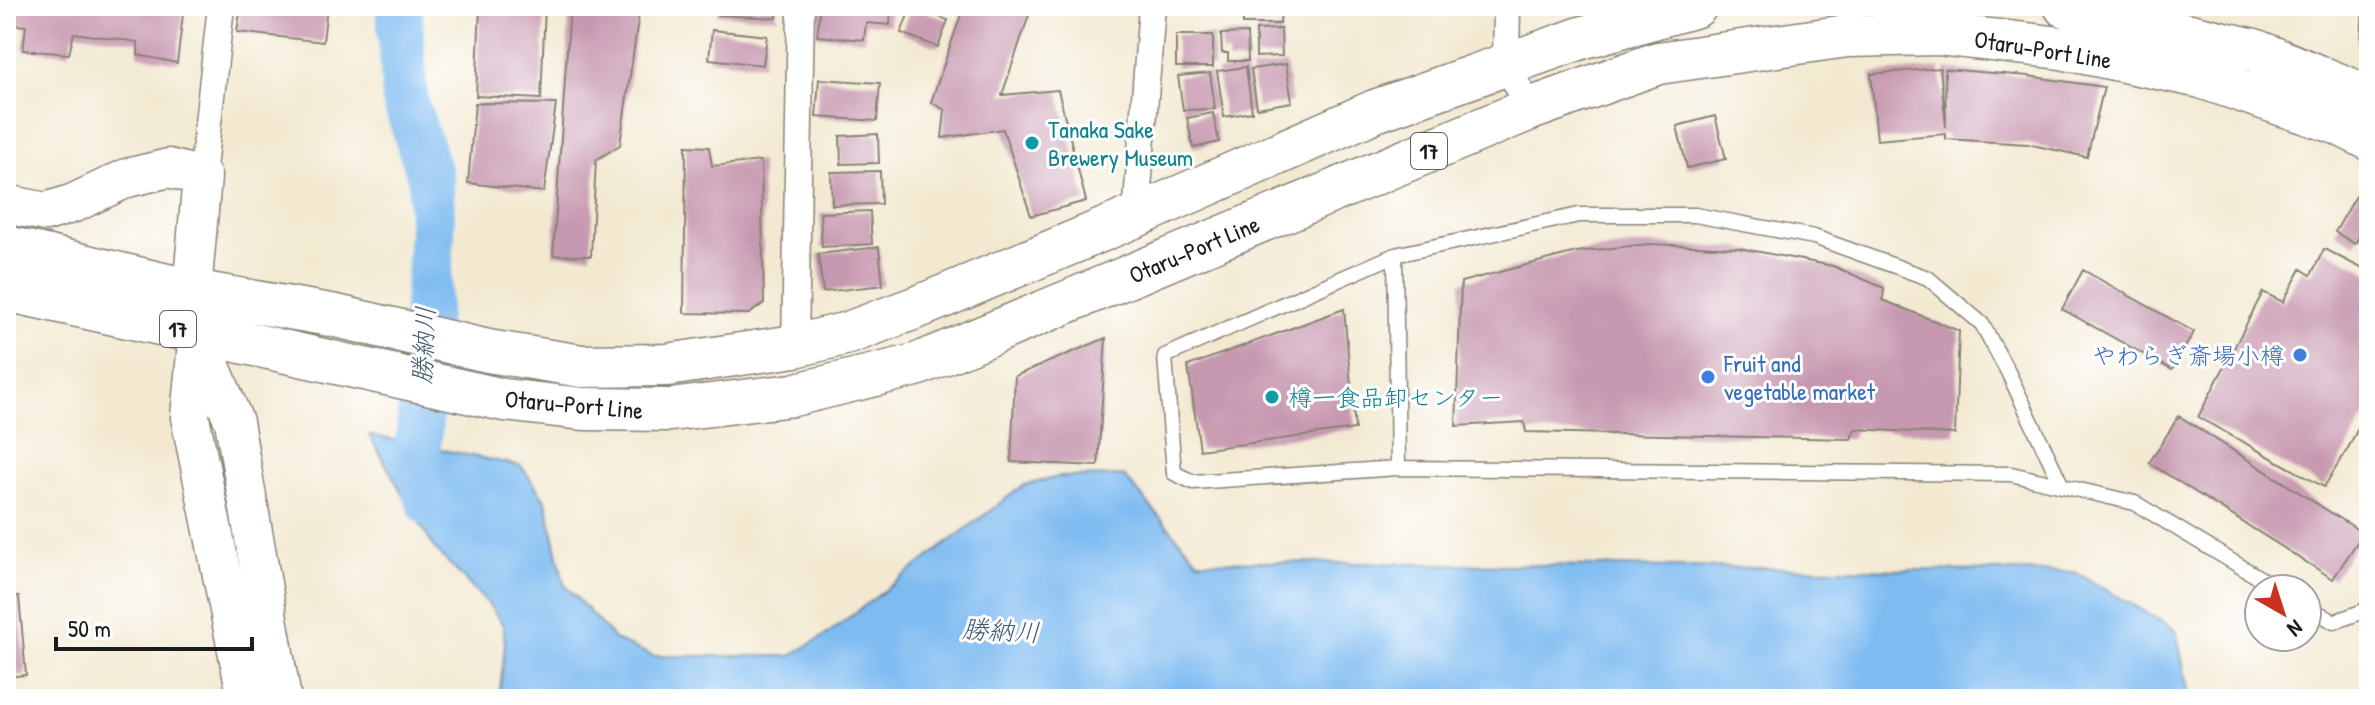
<svg xmlns="http://www.w3.org/2000/svg" width="2375" height="705" font-family="'Patrick Hand','Klee One',sans-serif">
	<rect width="100%" height="100%" fill="#fff"/>
	<filter id="ink" filterUnits="userSpaceOnUse"><feTurbulence type="fractalNoise" baseFrequency=".0125" numOctaves="2"/><feDisplacementMap in="SourceGraphic" scale="16" xChannelSelector="R" yChannelSelector="G"/><feConvolveMatrix kernelMatrix="1 2 1 2 8 2 1 2 1" color-interpolation-filters="sRGB"/></filter>
	<filter id="wash" filterUnits="userSpaceOnUse"><feTurbulence type="fractalNoise" baseFrequency=".006" numOctaves="4" result="noise"/><feDisplacementMap in="SourceGraphic" scale="32" xChannelSelector="R" yChannelSelector="G"/><feGaussianBlur stdDeviation="1.8" result="paint"/><feColorMatrix in="noise" values="0 0 0 0 0 0 0 0 0 0 0 0 0 0 0 0 0 1.4 0 .05"/><feComposite in="paint" operator="in"/></filter>
	<g filter="url(#wash)">
		<rect width="100%" height="100%" fill="#f3e9d1"/>
		<!-- water -->
		<path fill="#7ebbf1" stroke="#4d6c86" stroke-width="2" d="M369 435 521 466 546 501 564 584 615 640 653 656H790L827 634 1024 485 1059 477 1124 476 1198 561 2075 572 2176 630 2190 699H499L505 644 503 625 489 605 434 548Z"/>
		<g fill="none" stroke-linecap="round" stroke-linejoin="round">
			<!-- river -->
			<path stroke="#7ebbf1" stroke-width="46" d="M399 6 405 100 431 179 432 232 417 465 430 503"/>
		</g>
		<g id="blocks">
			<!-- building -->
			<path fill="#c799b0" d="M6 6H184L177 63 138 55V42L74 33 69 54 23 50 26 26 6 24Z
				M241 6H327L323 42 237 32Z
				M480 6H545L541 99 476 96Z
				M570 6 640 7 620 145 596 160 591 256 553 255Z
				M718 6H777V18L717 15Z
				M820 6H891L890 25 866 23 864 40 817 36Z
				M964 6H1032L1002 95 1058 90 1086 201 1031 216 1003 129 942 138 945 110 931 102Z
				M1243 6H1281L1280 24H1243Z
				M2363 6H2369V43L2361 42Z
				M911 7 948 20 938 47 901 33Z
				M1281 29 1282 56 1256 57V30Z
				M712 30 767 36 763 65 709 59Z
				M1247 33 1248 61H1228V53H1222L1221 34Z
				M1176 35H1213V67H1176Z
				M1286 64 1292 102 1257 108 1251 69Z
				M1246 67 1252 112 1224 117 1217 71Z
				M1940 68 1946 127 1945 69 2028 76 2104 87 2087 157 2028 144 1946 139V134L1877 140 1871 74Z
				M1210 73 1215 109 1183 110 1178 76Z
				M819 79 880 83 877 121 816 117Z
				M475 103 556 104 544 192 468 183Z
				M1213 113 1219 142 1193 148 1187 118Z
				M1715 116 1726 159 1687 168 1677 126Z
				M878 134 879 163 841 164 840 136Z
				M686 146 709 147 712 166 761 161 764 303 749 314 684 313Z
				M880 171 881 204 832 205 831 172Z
				M2359 191 2369 197V219L2355 244 2335 232Z
				M870 211 872 244 822 247 820 213Z
				M1649 244 1739 248 1833 266 1884 288 1883 300 1959 331 1955 434 1855 429 1851 439 1526 432 1524 422 1456 426 1461 282 1576 252Z
				M879 247 883 285 823 292 818 254Z
				M2324 249 2369 272V407L2347 450 2324 487 2198 417 2263 292 2283 302 2301 269 2311 275Z
				M2083 270 2194 332 2172 370 2062 309Z
				M1344 309 1355 429 1200 450 1188 366Z
				M1106 338 1098 466 1011 462 1015 376Z
				M2179 416 2363 533 2333 579 2149 463Z
				M19 596 26 675 6 677V597Z"/>
		</g>
	</g>
	<g filter="url(#ink)">
		<use href="#blocks" fill-opacity="0" stroke="#888276" stroke-width="2"/>
		<g fill="none" stroke-linecap="round" stroke-linejoin="round">
			<!-- lane casing -->
			<g stroke="#888276" stroke-width="17">
				<path id="lane" d="M1395 255 1398 468 2011 474 2135 503 2278 589
					M1398 468 1193 482 1174 473 1165 356 1395 255 1579 215H1695L1814 237 1928 278 1982 324 2008 372 2062 486
					M2307 606 2334 622 2369 609"/>
			</g>
			<!-- street casing -->
			<g stroke="#888276" stroke-width="29">
				<path id="street" d="M1507 6 1506 64 1530 109
					M202 177 221 6
					M1136 216 1152 6
					M795 346 801 6"/>
			</g>
			<!-- secondary casing -->
			<g stroke="#888276" stroke-width="41">
				<path id="secondary" d="M6 204 46 212 74 203 127 178 169 168 202 177 192 291 198 333 190 417 247 699
					M200 340 234 422 282 699"/>
			</g>
			<!-- primary casing -->
			<g stroke="#888276" stroke-width="45">
				<path id="primary" d="M2065 6 2254 50 2369 97
					M6 247 192 291 336 316 488 351 582 366 667 365 795 346 848 333 923 305 1136 216 1375 111 1581 38 1696 6
					M6 290 504 400 583 409 670 410 793 395 916 365 1530 109 1658 63 1847 36 1937 34 2061 48 2201 77 2337 123 2369 139"/>
			</g>
			<!-- lane -->
			<use href="#lane" stroke="#fff" stroke-width="14"/>
			<!-- street -->
			<use href="#street" stroke="#fff" stroke-width="26"/>
			<!-- secondary -->
			<use href="#secondary" stroke="#fff" stroke-width="38"/>
			<!-- primary -->
			<use href="#primary" stroke="#fff" stroke-width="42"/>
		</g>
	</g>
	<!-- markers -->
	<g fill="#0f9aa8" stroke="#fff" stroke-width="3">
		<circle cx="1032" cy="143" r="8"/>
		<circle cx="1272" cy="397" r="8"/>
	</g>
	<g fill="#3f7fe0" stroke="#fff" stroke-width="3">
		<circle cx="2300" cy="355" r="8"/>
		<circle cx="1708" cy="377" r="8"/>
	</g>
	<g text-anchor="middle" dominant-baseline="central" stroke-width="6" stroke-linejoin="round" paint-order="stroke">
		<!-- shield labels -->
		<g fill="#fff" stroke="#606060" stroke-width="2">
			<rect x="1411" y="133" width="36" height="36" rx="6"/>
			<rect x="160" y="311" width="36" height="36" rx="6"/>
		</g>
		<g font-size="22" font-weight="bold" fill="#1c1c1c">
			<text x="1429" y="151">17</text>
			<text x="178" y="329">17</text>
		</g>
		<!-- street labels -->
		<g font-size="24" fill="#1c1c1c" stroke="#fff">
			<text transform="translate(2043 49) rotate(9)">Otaru-Port Line</text>
			<text transform="translate(1194 249) rotate(-23)">Otaru-Port Line</text>
			<text transform="translate(574 404) rotate(5)">Otaru-Port Line</text>
		</g>
		<!-- culture labels -->
		<g font-size="24" fill="#0d838f" stroke="#fff" text-anchor="start">
			<text x="1048" y="129">Tanaka Sake<tspan x="1048" dy="28">Brewery Museum</tspan></text>
			<text x="1288" y="397">樽一食品卸センター</text>
		</g>
		<!-- shop labels -->
		<g font-size="24" fill="#366cbe" stroke="#fff" text-anchor="end">
			<text x="2284" y="355">やわらぎ斎場小樽</text>
			<text x="1724" y="363" text-anchor="start">Fruit and<tspan x="1724" dy="28">vegetable market</tspan></text>
		</g>
		<!-- water labels -->
		<g font-size="26" font-style="italic" fill="#435c71" stroke="#fff">
			<text transform="translate(423 345) rotate(-87)">勝納川</text>
			<text transform="translate(1001 630) rotate(3)">勝納川</text>
		</g>
	</g>
	<!-- margin -->
	<rect width="2375" height="705" fill="none" stroke="#fff" stroke-width="32"/>
	<!-- north arrow -->
	<g transform="translate(2283 613) rotate(141)"><circle r="38" fill="#ffffff" stroke="#a4a4a4" stroke-width="2"/>
	<path d="M0-6L14 30L0 20L-14 30Z" fill="#c8321e"/>
	<text y="-12" font-size="22" font-weight="bold" text-anchor="middle" fill="#1c1c1c">N</text>
	</g>
	<!-- scale -->
	<path d="M56 637v12h196v-12" fill="none" stroke="#1c1c1c" stroke-width="4"/>
	<text x="68" y="637" font-size="24" fill="#1c1c1c" stroke="#ffffff" stroke-width="6" paint-order="stroke">50 m</text>
</svg>
